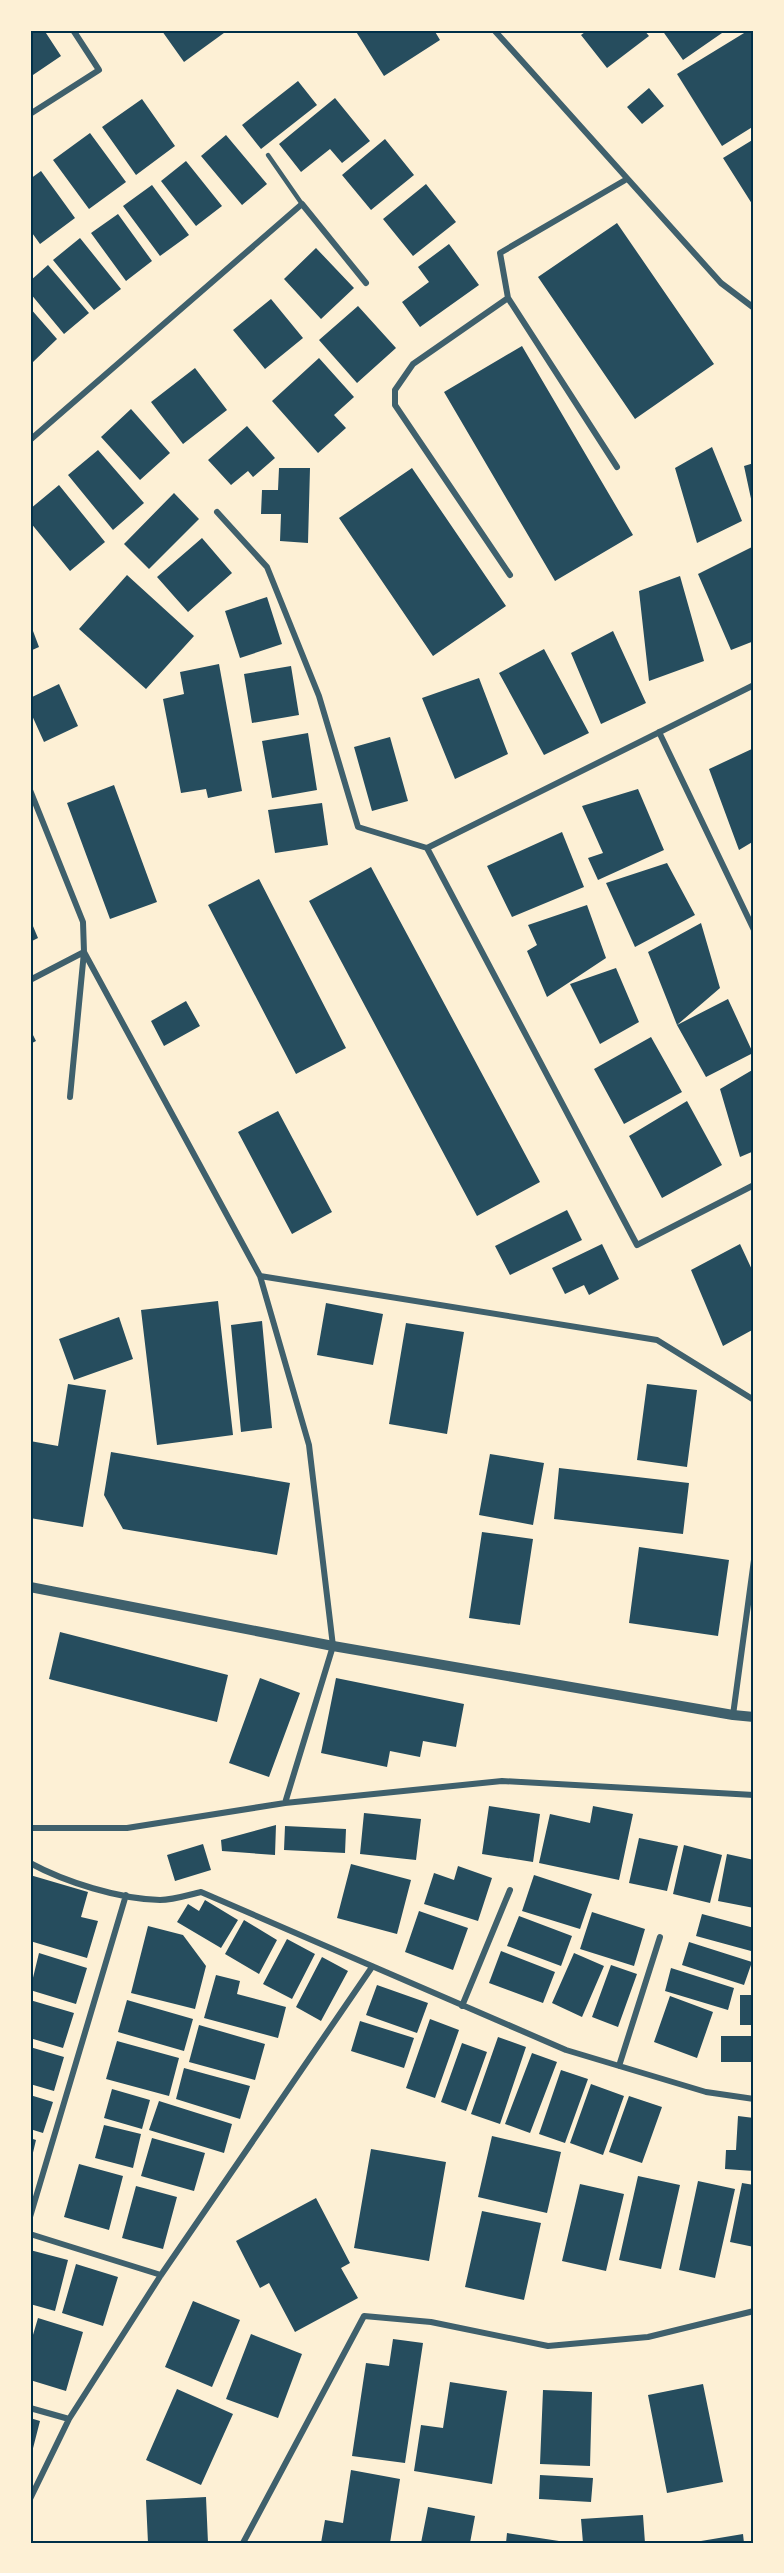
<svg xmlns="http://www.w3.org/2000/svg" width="784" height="2573" font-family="'Nunito Sans',sans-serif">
	<rect width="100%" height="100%" fill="#fdf0d5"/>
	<!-- building -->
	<path fill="#264d5e" d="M30 30H44L61 56 30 77Z
		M163 30H228L184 62 162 31Z
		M355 30H434L440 40 384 76Z
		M588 30H644L649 36 607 68 581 35Z
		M662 30H720L722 33 683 60Z
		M749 30 754 31V126L722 146 677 74Z
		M298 81 317 105 261 149 242 125Z
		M649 88 664 106 642 124 627 107Z
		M335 98 370 141 342 163 330 149 301 172 279 144Z
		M142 99 175 146 136 175 102 127Z
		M90 133 126 182 89 209 53 160Z
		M226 135 267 184 242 205 201 156Z
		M385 139 414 175 371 210 342 175Z
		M754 139V207L723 158Z
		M186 161 222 206 196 226 161 181Z
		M41 171 75 218 40 244 30 230V179Z
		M426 184 456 222 413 256 383 219Z
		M152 185 189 235 160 256 123 206Z
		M118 214 152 261 126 281 91 233Z
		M617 223 714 364 635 419 538 277Z
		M80 238 121 289 94 310 53 260Z
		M449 244 479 285 420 327 402 302 429 282 418 267Z
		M316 248 354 288 321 319 284 279Z
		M48 265 89 313 64 334 30 293V281Z
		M271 299 303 338 265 369 233 330Z
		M358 306 396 348 357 383 319 340Z
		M30 308 57 339 33 362 30 359Z
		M522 346 633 535 555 581 444 392Z
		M319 358 354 397 334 415 346 428 318 453 272 401Z
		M195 368 227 410 183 444 151 402Z
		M131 409 170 453 140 480 101 437Z
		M247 426 275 458 253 477 248 471 231 485 208 460Z
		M712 447 742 521 697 543 675 468Z
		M98 450 144 503 113 530 68 475Z
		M754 463V508H753L744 466Z
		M279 468H310L308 543 280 541 281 514H261L262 490H278Z
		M412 468 506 606 433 656 339 518Z
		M59 485 105 542 70 571 30 522V509Z
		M174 493 199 519 149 569 124 544Z
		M202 538 232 573 188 612 157 577Z
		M752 547 754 641 731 650 698 574Z
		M127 575 194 636 146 689 79 629Z
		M680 576 704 661 649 681 639 591Z
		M267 597 282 644 240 658 225 611Z
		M30 623 39 647 30 651Z
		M613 631 646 703 601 724 571 653Z
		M544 649 589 733 544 755 499 673Z
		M219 664 242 791 208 798 206 789 181 793 163 699 184 694 180 672Z
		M291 666 299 715 252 723 244 674Z
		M479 678 508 754 455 779 422 698Z
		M59 684 78 726 44 742 30 711V698Z
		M308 733 317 790 272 798 262 741Z
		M390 737 408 801 372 811 354 747Z
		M754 748V841L739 850 709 769Z
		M114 785 157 902 110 919 67 803Z
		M638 789 664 850 598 880 588 858 603 853 582 806Z
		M322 803 328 845 275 853 268 810Z
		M562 832 584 887 512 917 487 866Z
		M667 863 695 915 635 947 606 883Z
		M371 867 540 1182 477 1216 309 901Z
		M259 879 346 1048 296 1074 208 905Z
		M587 905 606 958 547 997 527 951 537 945 528 925Z
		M30 919 38 938 30 942Z
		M701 923 720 988 677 1025 648 952Z
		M616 968 639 1022 600 1044 570 984Z
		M728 999 753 1053 706 1077 677 1025Z
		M186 1001 200 1026 164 1046 151 1021Z
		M30 1029 36 1041 30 1044Z
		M651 1037 682 1092 624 1124 594 1069Z
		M754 1069V1151L740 1157 720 1089Z
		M687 1101 722 1165 662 1198 629 1136Z
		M278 1111 332 1212 292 1234 238 1132Z
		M567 1210 582 1240 510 1275 495 1246Z
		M602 1244 619 1279 589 1295 584 1285 565 1294 552 1268Z
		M740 1244 754 1274V1329L723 1346 691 1270Z
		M218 1301 233 1435 157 1445 141 1310Z
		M326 1303 383 1314 373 1365 317 1355Z
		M119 1317 133 1359 74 1380 59 1339Z
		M262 1321 272 1428 241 1432 231 1325Z
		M406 1323 464 1332 447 1434 389 1424Z
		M68 1384 106 1390 83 1527 30 1518V1441L58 1446Z
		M647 1384 697 1390 687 1467 637 1460Z
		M111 1452 290 1483 277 1555 123 1529 104 1495Z
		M490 1454 544 1463 533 1525 479 1515Z
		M559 1468 689 1483 683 1534 554 1519Z
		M482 1532 533 1539 520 1625 469 1618Z
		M639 1547 729 1560 718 1636 629 1623Z
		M60 1632 228 1675 217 1722 49 1679Z
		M260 1678 300 1693 269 1777 229 1763Z
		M336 1678 464 1704 456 1747 423 1741 420 1757 390 1751 387 1767 321 1753Z
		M489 1806 540 1814 533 1862 482 1854Z
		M593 1806 633 1814 619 1880 539 1863 550 1814 590 1823Z
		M364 1813 421 1819 416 1860 360 1854Z
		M276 1825 275 1855 222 1851 221 1840Z
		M285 1826 346 1829 345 1853 284 1850Z
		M639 1838 678 1846 667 1891 629 1883Z
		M203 1844 211 1870 175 1881 167 1855Z
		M684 1845 722 1855 710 1903 673 1894Z
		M727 1854 754 1860V1908L718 1901Z
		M351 1864 411 1880 397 1934 337 1918Z
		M458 1866 492 1878 478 1921 424 1904 434 1873 454 1880Z
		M30 1875 88 1892 81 1917 98 1921 87 1958 30 1941Z
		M534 1875 592 1894 580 1929 522 1911Z
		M205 1900 238 1920 221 1948 177 1922 188 1904 199 1911Z
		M419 1911 468 1928 453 1970 405 1952Z
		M592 1912 645 1929 634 1966 580 1949Z
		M702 1914 754 1928 751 1951 696 1936Z
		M519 1916 572 1936 561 1966 507 1946Z
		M244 1920 277 1940 259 1974 225 1954Z
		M148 1926 183 1935 206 1966 195 2009 131 1993Z
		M287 1939 315 1954 292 1999 263 1984Z
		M689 1942 752 1962 744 1985 682 1965Z
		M501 1951 555 1972 543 2003 489 1983Z
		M39 1953 87 1968 76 2004 30 1990Z
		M574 1953 604 1966 582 2017 552 2003Z
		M322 1957 348 1971 321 2021 296 2007Z
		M611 1965 637 1974 618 2027 592 2017Z
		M671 1968 734 1988 728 2010 665 1991Z
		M216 1975 240 1981 237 1994 286 2007 278 2038 204 2018Z
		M377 1985 428 2003 417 2033 366 2015Z
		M740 1995H754V2025H740Z
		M670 1996 713 2012 697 2058 654 2042Z
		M30 2000 74 2013 63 2048 30 2038Z
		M127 2000 193 2019 184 2051 118 2032Z
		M430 2019 459 2030 435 2098 406 2088Z
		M360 2021 414 2038 404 2068 351 2051Z
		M199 2025 265 2044 255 2080 189 2062Z
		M721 2036H754V2062H721Z
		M498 2037 526 2047 500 2124 471 2114Z
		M117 2041 179 2058 169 2096 106 2079Z
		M462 2043 487 2052 466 2111 441 2102Z
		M30 2047 64 2057 54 2091 30 2084Z
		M532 2053 557 2062 530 2133 505 2124Z
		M184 2068 250 2086 240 2119 176 2099Z
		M561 2070 588 2079 565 2143 539 2134Z
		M591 2084 624 2096 603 2155 570 2143Z
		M112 2089 150 2100 142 2129 104 2118Z
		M30 2095 53 2102 43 2133 30 2129Z
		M629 2096 662 2107 642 2163 609 2152Z
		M159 2101 232 2124 224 2153 149 2130Z
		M738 2116 754 2118V2171L725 2169 726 2150H736Z
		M104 2125 141 2134 133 2168 95 2158Z
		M492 2136 561 2152 547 2213 478 2197Z
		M30 2138 36 2140 31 2161H30Z
		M152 2138 205 2153 194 2191 141 2176Z
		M371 2149 446 2162 429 2261 354 2248Z
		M79 2164 123 2176 109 2230 64 2217Z
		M638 2176 680 2185 661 2269 619 2260Z
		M698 2181 735 2189 715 2278 679 2270Z
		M742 2183 754 2185V2247L730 2242Z
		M580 2184 624 2194 606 2271 562 2261Z
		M136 2186 177 2197 163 2249 122 2238Z
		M316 2198 350 2263 341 2268 358 2298 295 2332 269 2283 260 2288 236 2241Z
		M482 2211 541 2223 524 2300 465 2287Z
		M30 2250 68 2260 55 2311 30 2304Z
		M76 2264 118 2277 103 2326 62 2313Z
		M193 2301 240 2320 212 2387 165 2367Z
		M38 2318 83 2332 66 2391 30 2380V2345Z
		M251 2334 302 2354 278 2418 226 2399Z
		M393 2339 423 2343 405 2463 352 2456 366 2363 389 2366Z
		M450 2382 507 2391 492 2484 414 2471 421 2425 443 2428Z
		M703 2384 723 2482 667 2493 648 2395Z
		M177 2389 233 2414 201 2485 146 2460Z
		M543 2390 592 2392 590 2466 540 2464Z
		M30 2418 40 2421 31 2456H30Z
		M351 2470 400 2479 390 2543H321L325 2520 343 2523Z
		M540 2475 593 2478 591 2502 539 2499Z
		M206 2497 208 2543H148L146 2500Z
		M428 2507 475 2516 470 2543H421Z
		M643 2515 645 2543H583L581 2519Z
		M507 2533 559 2541V2543H506Z
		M743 2534 744 2543H695V2542Z"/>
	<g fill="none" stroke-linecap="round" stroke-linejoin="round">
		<!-- service -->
		<path stroke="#3f606c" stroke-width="4.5" d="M268 155 302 204"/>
		<!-- minor -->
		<path stroke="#3f606c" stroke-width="6" d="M494 30 721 283 754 308
			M30 114 99 70 73 30
			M508 298 617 467
			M30 440 302 204 366 283
			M217 512 267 567 319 696 358 827 427 848
			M510 575 395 405V390L413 364 508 298 500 253 627 179
			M754 685 427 848 637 1245 754 1185
			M659 732 754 930
			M30 790 83 922 84 952 70 1097
			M84 952 260 1276 309 1445 333 1646 285 1803
			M30 980 84 952
			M260 1276 657 1340 754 1400
			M733 1715 754 1560
			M30 1828H127L285 1803 502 1781 754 1795
			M30 1863C65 1882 119 1899 160 1900 173 1900 188 1895 201 1892L566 2050 706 2092 754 2099
			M462 2006 510 1890
			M619 2066 660 1937
			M30 2217 126 1895
			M30 2234 161 2275
			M30 2408 69 2419
			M30 2499 69 2419 161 2275 372 1967
			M243 2543 364 2316 431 2322 548 2346 648 2337 754 2311"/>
		<!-- tertiary -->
		<path stroke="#3f606c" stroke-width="10" d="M30 1587 333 1646 733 1715 754 1717"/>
	</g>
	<!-- border -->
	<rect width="784" height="2573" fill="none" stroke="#fdf0d5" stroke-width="63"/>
	<rect x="32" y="32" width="720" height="2510" fill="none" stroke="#003049" stroke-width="2"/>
</svg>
